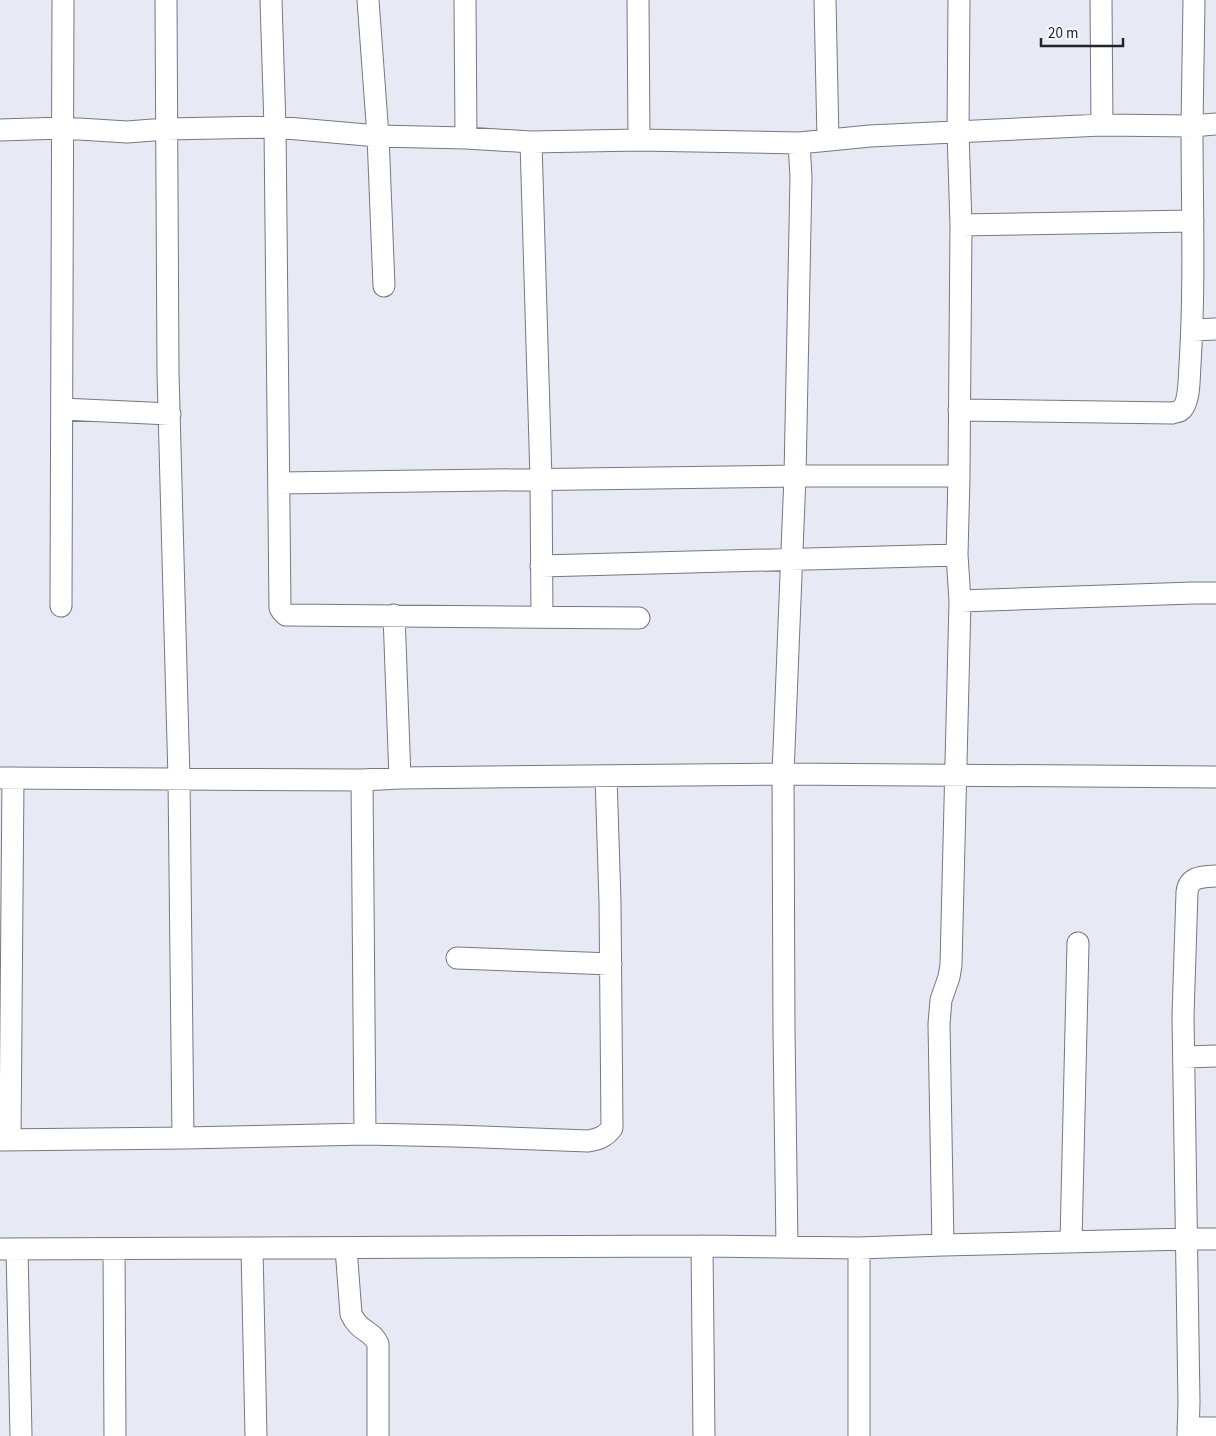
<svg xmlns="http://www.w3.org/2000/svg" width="1216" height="1436" font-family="'Source Sans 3',sans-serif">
	<rect width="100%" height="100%" fill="#e7e9f5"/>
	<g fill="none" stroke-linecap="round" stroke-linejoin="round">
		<!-- minor casing -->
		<g stroke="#767882" stroke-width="23">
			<path id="minor" d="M166 0 168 373 179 779 183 1138
				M271 0 275 127 280 608 282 611 286 615 639 618
				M368 0 378 136 384 286
				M465 0 466 138
				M638 0 639 140
				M825 0 828 140
				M1101 0 1102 125
				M1194 0 1192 126 1216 124
				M0 130 63 128 127 132 166 129 275 127 378 136 466 138 531 142 639 140 799 143 870 136 1102 125 1192 126C1192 205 1195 285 1190 365 1189 376 1190 401 1182 409 1180 412 1175 412 1172 413L959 410
				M531 142 541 479 542 617
				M961 225 1193 221
				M1192 330 1216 329
				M62 409 170 414
				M280 483 795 476H959
				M541 566 957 555
				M960 601 1193 593H1216
				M61 606 63 0
				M394 615 400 778
				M0 778 362 780 400 778 783 774 1216 777
				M362 780 365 1134
				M457 958 611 964
				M1184 1057 1216 1056
				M0 1140 183 1138 365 1134 454 1136 588 1141C599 1139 605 1137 612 1128L610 902 606 776
				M10 1140 13 778
				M1071 1242 1078 943
				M943 1245 939 1024 941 1000 949 977 951 965 960 601 957 555 959 476 961 225 958 132 959 0
				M702 1246 704 1436
				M787 1247 784 1031 783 774 795 476 801 177 799 143
				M252 1248 256 1436
				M346 1248 351 1314C359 1332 372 1330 378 1344V1436
				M0 1249 702 1246 859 1248 943 1245 1187 1239H1216
				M17 1249 21 1436
				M114 1249 115 1436
				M1188 1428H1216
				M859 1436V1248
				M1188 1436 1189 1402 1183 1016 1187 892C1189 876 1202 877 1216 876"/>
		</g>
		<!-- minor -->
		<use href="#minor" stroke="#fff" stroke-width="21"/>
	</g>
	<!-- scale -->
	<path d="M1041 38v8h82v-8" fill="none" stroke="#232428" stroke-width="2.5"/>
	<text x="1048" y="38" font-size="15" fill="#232428" stroke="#f6f7fe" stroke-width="4" paint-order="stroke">20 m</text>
</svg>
